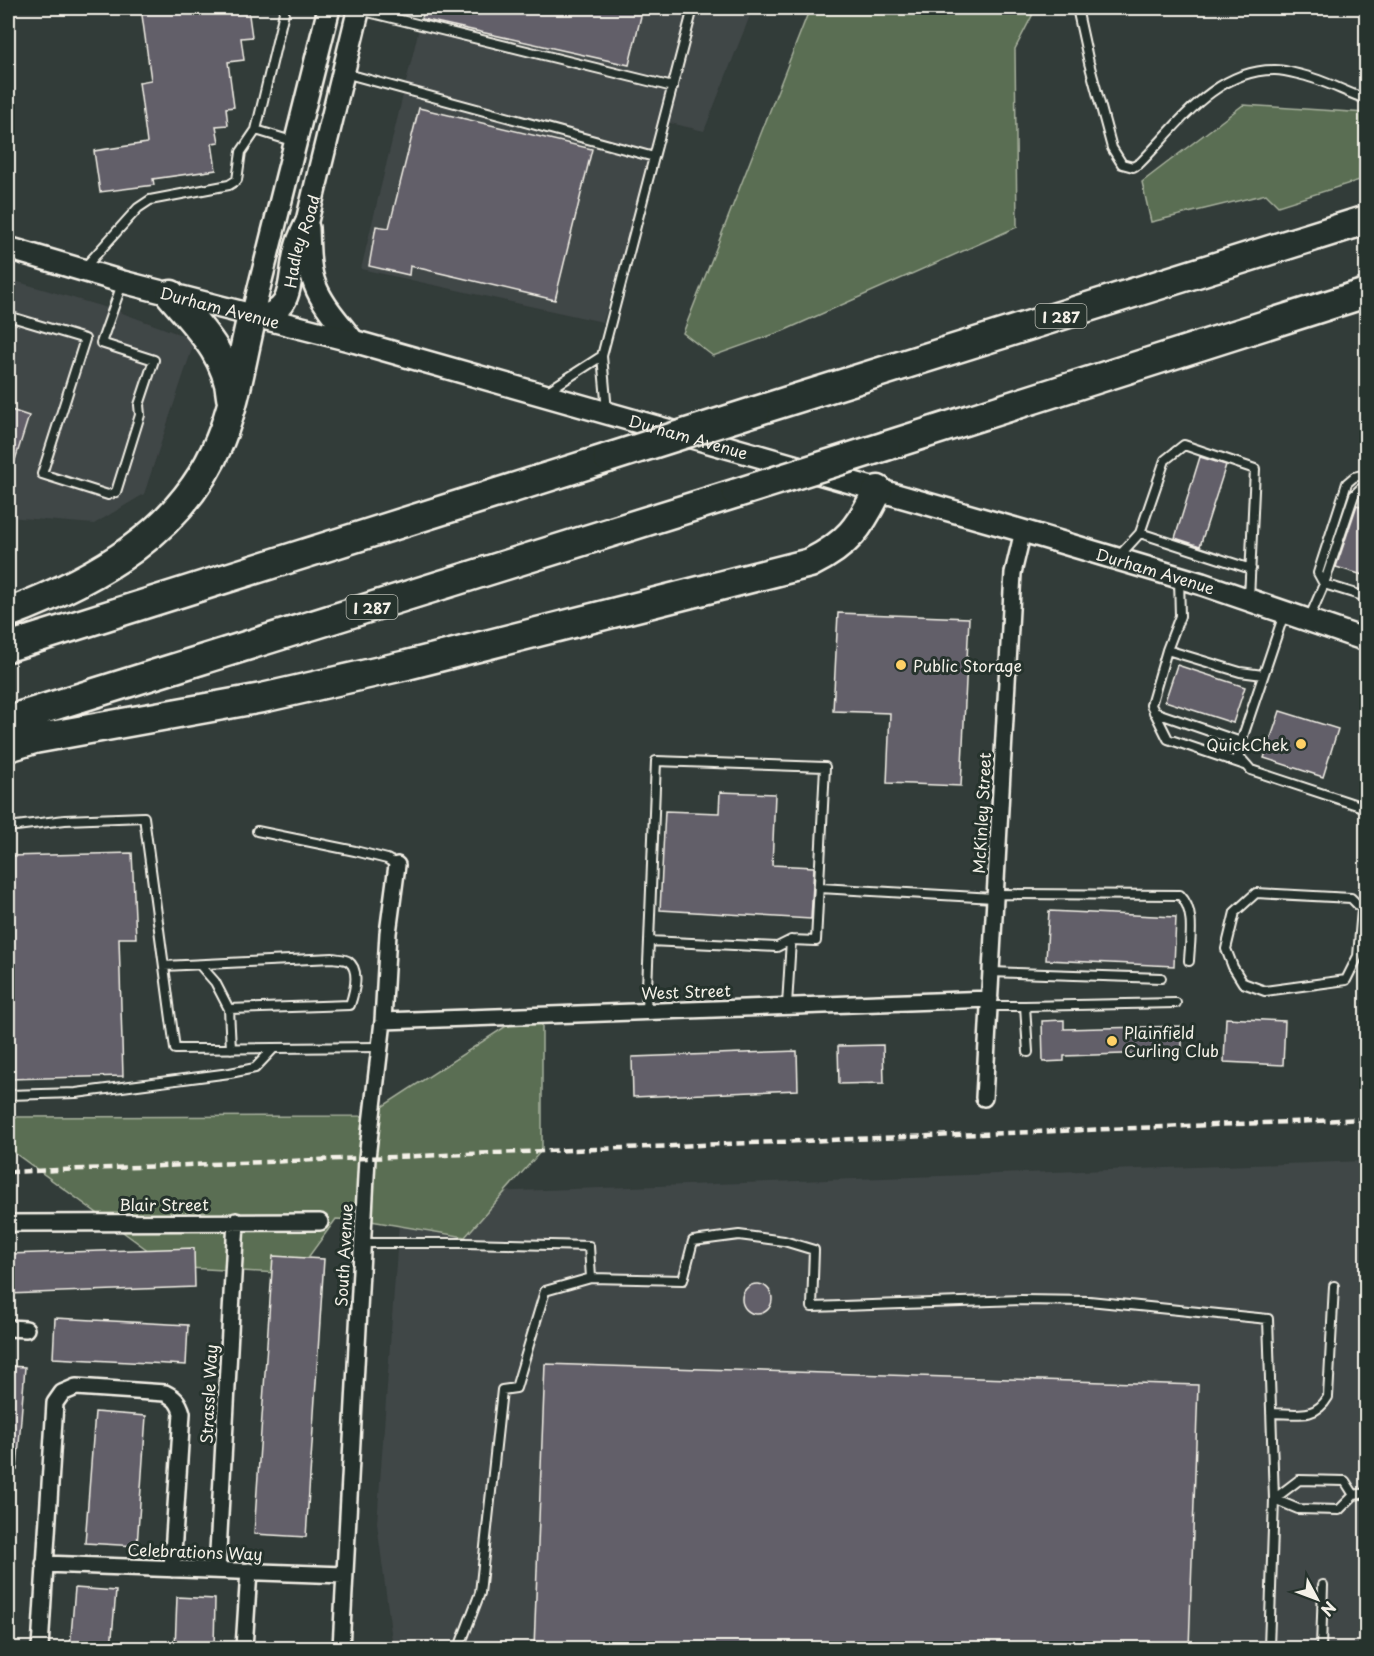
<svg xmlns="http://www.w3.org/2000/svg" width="1374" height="1656" font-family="'Playpen Sans',sans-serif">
	<rect width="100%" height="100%" fill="#323c39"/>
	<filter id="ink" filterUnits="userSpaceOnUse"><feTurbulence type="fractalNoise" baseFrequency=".0167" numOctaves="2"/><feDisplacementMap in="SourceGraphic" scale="12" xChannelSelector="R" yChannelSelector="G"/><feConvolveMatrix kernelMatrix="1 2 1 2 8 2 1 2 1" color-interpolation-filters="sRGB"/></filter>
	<g filter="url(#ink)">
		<!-- built -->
		<path fill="#404647" d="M424 8H753L704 131 662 121 603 322 361 269Z
			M8 279 114 310 195 340 144 494 94 524 8 517Z
			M1366 1161V1648H393L377 1523 401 1195Z"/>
		<!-- green -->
		<path fill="#5a6e52" stroke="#a7b09d" stroke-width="1.5" d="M810 8H1036L1015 49 1017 227 783 331 713 356 683 333Z
			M1243 105 1366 113V178L1278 206 1266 194 1151 222 1142 182Z
			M542 1018V1150L465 1237 365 1220 336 1219 296 1274 171 1267 8 1148V1117L368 1116 517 1019Z"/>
		<!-- building -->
		<path fill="#625e69" stroke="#f4f1e8" stroke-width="1.5" d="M141 8H248L252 37 241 38 244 60 228 62 234 107 226 108 228 125 216 126 219 142 212 143 216 170 153 179 154 185 100 192 94 151 147 143 139 82 151 80Z
			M424 8H643L629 65 422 19Z
			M419 108 592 149 555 300 410 266 409 275 369 266 376 226 389 228Z
			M8 409 29 416 10 476H8Z
			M1200 457 1226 465 1200 546 1175 538Z
			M1357 505 1366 508V576L1336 567Z
			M838 613 969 618 961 786 887 783 890 713 833 711Z
			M1177 665 1245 687 1233 723 1165 701Z
			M1280 711 1338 729 1323 777 1264 758Z
			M720 792 775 794 772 865 814 867 811 919 660 910 665 811 719 813Z
			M132 853 136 938H119L123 1076 8 1079V856Z
			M1049 911 1176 917 1174 966 1046 960Z
			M1226 1018 1285 1021 1283 1065 1224 1062Z
			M1064 1020V1029L1182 1026V1052L1064 1056V1061L1043 1062 1042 1021Z
			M883 1045 884 1083 839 1084 838 1046Z
			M797 1051 798 1090 633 1097 632 1057Z
			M194 1248 195 1287 8 1294V1254Z
			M273 1256 324 1259 306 1537 254 1534Z
			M742 1299a15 15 0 1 1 30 0a15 15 0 1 1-30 0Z
			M55 1318 188 1325 186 1365 53 1358Z
			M545 1364 1198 1385 1189 1648H534Z
			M8 1366 25 1367 17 1470 8 1469Z
			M95 1412 146 1416 137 1546 85 1543Z
			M75 1588 116 1591 111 1648H70Z
			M177 1597 215 1599 214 1648H175Z"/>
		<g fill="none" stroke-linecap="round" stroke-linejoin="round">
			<!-- lane casing -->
			<g stroke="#f4f1e8" stroke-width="12">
				<path id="lane" d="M1077 8 1089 63 1112 148 1122 164 1133 167 1140 163C1178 125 1215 69 1275 70 1284 70 1294 73 1302 75 1324 80 1345 92 1366 99
					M360 10 673 87
					M344 73 654 157
					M256 130 295 142
					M85 267 138 208 150 200 229 185 237 180 241 152 256 130 285 8
					M8 316 85 339 42 474 108 495 116 492 140 415 139 405 154 360 101 343 122 284
					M546 392 602 356
					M607 411 602 356 693 8
					M1366 474 1354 477 1347 483 1318 573 1324 584 1366 597
					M1140 533 1251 569
					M1118 557 1140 533 1165 460 1184 445 1255 469 1249 599
					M1284 614 1237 754 1251 770 1366 808
					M1309 619 1324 584 1354 495 1360 489 1366 486
					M1167 650 1180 616 1179 579
					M1154 712 1241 742
					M656 761 825 767 816 941 791 940 777 947 649 941Z
					M1245 765 1168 739 1151 705 1167 650 1240 672 1263 675
					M8 827 65 820 144 817 175 1049 380 1047
					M257 831 355 851 387 859 397 865
					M820 888 994 898
					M994 894 1180 895C1196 911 1190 939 1189 961
					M1362 909 1351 898 1256 893 1235 912 1226 949 1233 967 1243 983 1265 991 1346 980 1358 956 1362 909 1366 896
					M200 965 215 982 229 1009
					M164 966 333 958C337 959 345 959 348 961 361 970 354 993 350 1005L229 1009 231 1049
					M991 972 1161 978
					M787 1005 791 940
					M990 1006H1025L1028 1052
					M1025 1006 1176 1003
					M646 1010 649 941
					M8 1095 76 1093 230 1073 255 1068 273 1049
					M362 1243H465L589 1246 591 1278 683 1280 693 1241 739 1235 784 1241 814 1250 812 1307 1021 1300 1089 1301 1268 1319 1274 1499 1269 1648
					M1271 1413C1295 1413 1315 1420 1328 1397L1334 1286
					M1274 1499 1298 1509 1339 1510 1354 1495 1366 1493
					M1274 1499 1299 1480 1345 1481 1354 1495
					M459 1648 480 1593 502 1390 516 1388 545 1291 591 1278
					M1321 1648 1323 1585"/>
			</g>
			<!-- street casing -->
			<g stroke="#f4f1e8" stroke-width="20">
				<path id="street" d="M383 1021 990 999
					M984 1098 1013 573 1023 531
					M8 1223 320 1222
					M8 1328 26 1329
					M44 1564 344 1575
					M217 1570 236 1221
					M40 1648 55 1403 62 1393 76 1387 165 1393C175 1398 179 1402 182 1413L172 1569
					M244 1648 249 1571
					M341 1648 367 1158 383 1021 388 933 397 865"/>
			</g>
			<!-- secondary casing -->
			<g stroke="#f4f1e8" stroke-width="26">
				<g id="secondary">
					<path d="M308 228C309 247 308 267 315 285 323 306 340 323 353 341"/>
					<path id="s1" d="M8 248 123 282 353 341 1023 531 1202 584 1366 640"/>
					<path d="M252 316 329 8"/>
					<path id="s2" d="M256 316C297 314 287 278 296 248 298 239 303 230 307 221L359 8"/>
				</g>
			</g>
			<!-- highway casing -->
			<g stroke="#f4f1e8" stroke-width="33">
				<path id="highway" d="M171 295C197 326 228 355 231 397
					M756 411 1366 220
					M886 446 1366 293
					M8 613C95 580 183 532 220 440 236 401 242 357 252 316
					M8 647 608 458
					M8 720 737 493
					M8 747 34 739 262 698 407 665 810 563C848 544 860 527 878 490"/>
			</g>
			<!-- lane -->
			<use href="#lane" stroke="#26332d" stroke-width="8"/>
			<!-- street -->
			<use href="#street" stroke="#26332d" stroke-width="15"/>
			<!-- secondary -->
			<use href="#secondary" stroke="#26332d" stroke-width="21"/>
			<!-- highway -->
			<use href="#highway" stroke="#26332d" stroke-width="28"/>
			<!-- rail -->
			<path stroke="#f4f1e8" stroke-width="4.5" stroke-dasharray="9 4.5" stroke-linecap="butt" d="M8 1172 1366 1119"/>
			<!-- highway-bridge casing -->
			<g stroke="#f4f1e8" stroke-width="33" stroke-linecap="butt">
				<path id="highway-bridge" d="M608 458 756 411
					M737 493 886 446"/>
			</g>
			<!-- highway-bridge -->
			<use href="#highway-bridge" stroke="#26332d" stroke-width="28"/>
		</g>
	</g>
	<!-- markers -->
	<g fill="#ffd166" stroke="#26332d" stroke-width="2">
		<circle cx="901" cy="665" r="6"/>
		<circle cx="1301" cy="744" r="6"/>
		<circle cx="1112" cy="1041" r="6"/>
	</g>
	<g text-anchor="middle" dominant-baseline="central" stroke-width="6" stroke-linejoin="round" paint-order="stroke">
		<!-- shield labels -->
		<g fill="#26332d" stroke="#b6b8b0" stroke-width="1.5">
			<rect x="1035.5" y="304" width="51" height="24" rx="4.5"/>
			<rect x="346.5" y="595" width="51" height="24" rx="4.5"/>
		</g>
		<g font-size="15" font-weight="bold" fill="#f4f1e8">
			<text x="1061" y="316">I 287</text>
			<text x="372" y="607">I 287</text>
		</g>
		<!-- street labels -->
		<g font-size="16" fill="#f4f1e8" stroke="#26332d">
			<text stroke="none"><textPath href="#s2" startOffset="96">Hadley Road</textPath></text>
			<text stroke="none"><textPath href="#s1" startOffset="220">Durham Avenue</textPath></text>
			<text stroke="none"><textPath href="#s1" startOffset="706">Durham Avenue</textPath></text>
			<text stroke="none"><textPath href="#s1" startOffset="1192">Durham Avenue</textPath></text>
			<text transform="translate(981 813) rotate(-87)">McKinley Street</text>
			<text transform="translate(686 991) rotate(-2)">West Street</text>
			<text x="164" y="1204">Blair Street</text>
			<text transform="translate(343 1255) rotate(-87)">South Avenue</text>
			<text transform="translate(208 1394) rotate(-87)">Strassle Way</text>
			<text transform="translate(195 1551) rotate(2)">Celebrations Way</text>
		</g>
		<!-- poi labels -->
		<g font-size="16" fill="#f4f1e8" stroke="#26332d" text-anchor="start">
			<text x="913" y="665">Public Storage</text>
			<text x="1289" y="744" text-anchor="end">QuickChek</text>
			<text x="1124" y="1032">Plainfield<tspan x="1124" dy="18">Curling Club</tspan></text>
		</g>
	</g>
	<!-- margin -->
	<rect width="1374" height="1656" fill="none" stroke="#26332d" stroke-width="30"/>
	<rect x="15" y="15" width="1344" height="1626" fill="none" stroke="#f4f1e8" stroke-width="2" filter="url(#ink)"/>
	<!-- north arrow -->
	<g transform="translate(1317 1599) rotate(131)" stroke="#26332d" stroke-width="4.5" paint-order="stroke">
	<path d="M0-4.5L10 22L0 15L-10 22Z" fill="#f4f1e8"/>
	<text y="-9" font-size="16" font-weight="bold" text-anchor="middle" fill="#f4f1e8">N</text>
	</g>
</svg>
